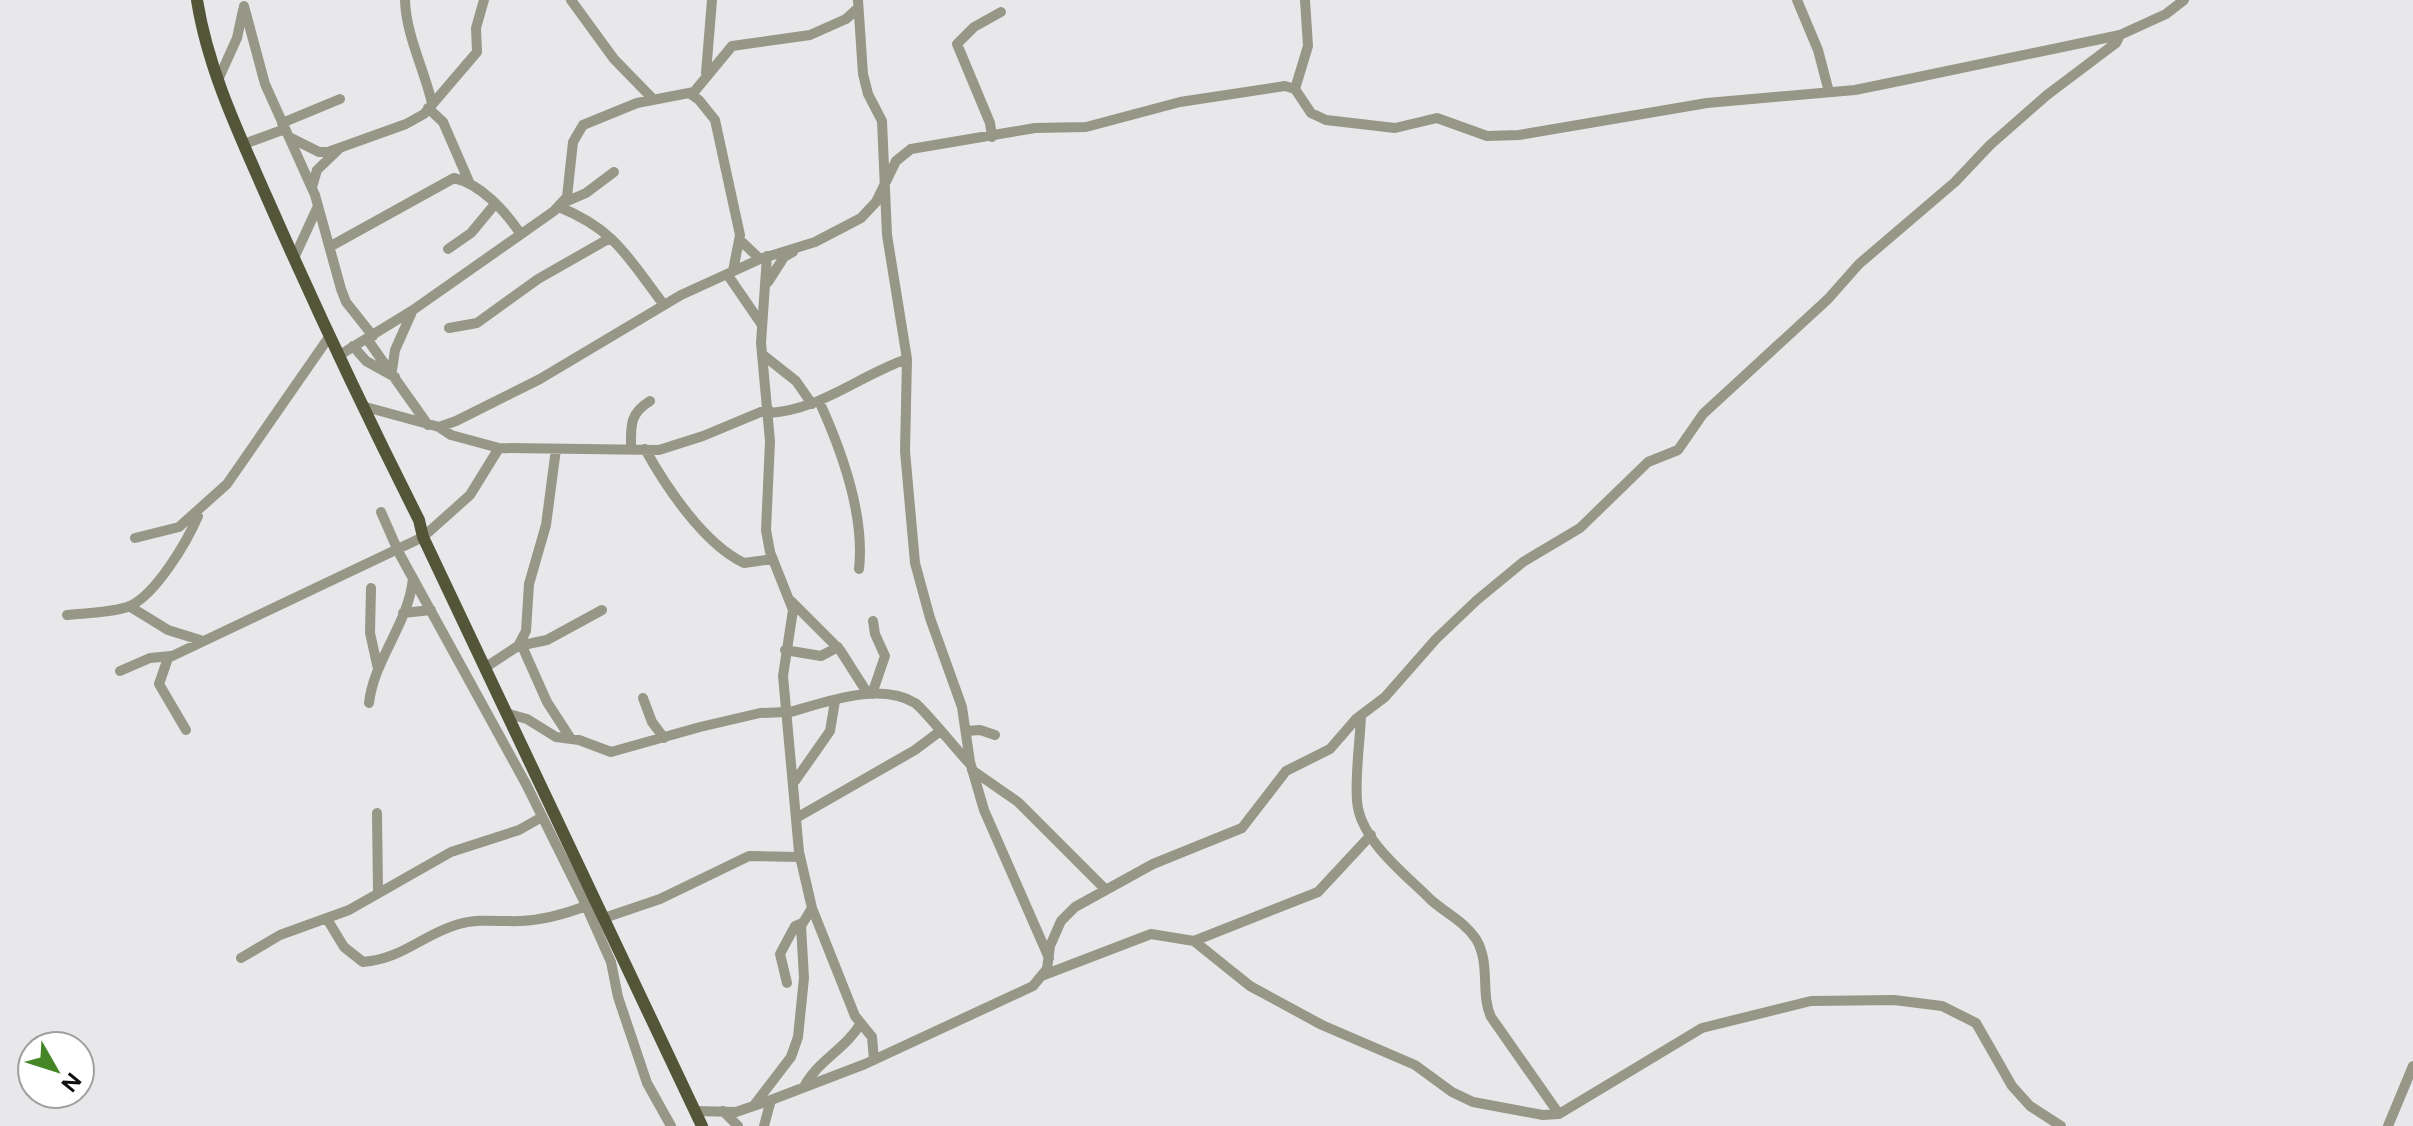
<svg xmlns="http://www.w3.org/2000/svg" width="2413" height="1126" font-family="Figtree,sans-serif">
	<rect width="100%" height="100%" fill="#e8e8ea"/>
	<g fill="none" stroke-linecap="round" stroke-linejoin="round">
		<!-- minor -->
		<path stroke="#969787" stroke-width="10" d="M405 0C406 35 424 69 432 103
			M571 0 614 59 652 98
			M858 0 863 74 868 94 882 121 887 235 907 359 905 451 915 563 930 618 962 707 970 762 984 810 1049 958
			M1797 0 1818 50 1829 92
			M244 6 265 84 315 195 341 289 346 302 373 336
			M706 73 712 0
			M218 80 237 38 243 10
			M1295 89 1308 46 1305 0
			M689 93 699 100 715 120 740 235 733 271
			M428 108 443 122 470 184
			M282 123 340 99
			M289 137 319 152H328L406 124 424 114 477 52 476 28 484 0
			M992 137 990 123 957 44 974 27 1001 12
			M244 144 285 129
			M312 187 317 170 339 149
			M563 203 586 193 614 172
			M559 207C616 230 628 258 664 305
			M740 240 760 259
			M331 246 454 178C481 184 505 211 520 233
			M448 249 471 233 495 204
			M767 256 761 343 770 441 766 530 770 552 793 610 783 676 799 852 812 908 855 1016 872 1037 874 1060
			M294 258 318 206
			M727 274 762 325
			M768 282 784 257 793 252
			M449 328 477 323 538 279 610 238
			M367 339 428 425
			M353 346 366 361 395 377
			M763 355 796 381 812 404
			M338 356 413 310 554 211 567 197 573 142 583 125 637 103 694 92 732 46 810 35 846 19 858 8
			M392 370 395 350 412 312
			M819 401C841 449 865 515 859 569
			M362 406 439 427 456 421 540 379 681 295 760 259 815 242 861 218 876 202 896 161 911 149 1035 128 1086 127 1180 102 1285 86 1295 89 1311 113 1326 120 1395 128 1437 118 1487 136 1519 135 1707 103 1855 90 1904 80 2120 35 2166 14 2184 0
			M768 413C819 411 860 375 907 359
			M439 427 451 435 499 448 659 450 703 436 768 409
			M631 448C631 426 629 414 650 401
			M645 449C666 487 704 544 744 563L773 559
			M381 512 399 553 526 784 583 899 611 962 618 997 647 1083 671 1126
			M135 538 179 527 227 484 329 337
			M371 588 370 633 378 669
			M791 601 840 650 868 694
			M129 606 168 630 200 640
			M403 613 431 610
			M67 615C86 613 112 613 130 606 156 594 187 542 198 516
			M518 646 547 640 602 610
			M522 646 547 702 571 739
			M785 650 821 656 838 647
			M486 667 518 646 526 631 529 584 546 525 556 449
			M120 671 150 658 171 656
			M872 694 885 656 875 634 873 621
			M643 698 652 722 664 738
			M369 703C374 659 409 623 413 578
			M787 713C823 703 879 681 915 703 924 709 959 753 970 764
			M509 714 527 719 556 737 579 740 611 752 700 727 760 713 787 712
			M1361 715C1360 743 1355 773 1357 801 1360 840 1404 873 1430 899 1445 913 1464 921 1476 939 1491 964 1480 993 1491 1017L1559 1114
			M186 730 159 684 168 658 423 537 470 495 499 448
			M966 731 980 730 995 735
			M972 770 1018 802 1105 889
			M795 781 830 731 835 701
			M377 813 378 892
			M798 817 915 750 939 732
			M604 918 660 899 749 856 800 857
			M327 919 344 947 363 962C403 959 423 934 459 924 479 918 500 922 521 921 543 920 565 914 586 906
			M1194 941 1250 986 1322 1025 1415 1065 1452 1092 1473 1102 1543 1115 1559 1114 1702 1028 1811 1001 1894 1000 1942 1006 1976 1023 2012 1086 2030 1106 2061 1126
			M241 958 280 935 349 910 451 852 519 830 542 817
			M1044 975 1151 934 1194 941 1318 892 1371 835
			M787 983 780 954 795 926 802 923
			M804 1087C817 1061 846 1049 861 1023
			M755 1104 791 1057 798 1037 804 978 801 926 812 908
			M695 1111 736 1112 771 1100 865 1064 1033 986 1047 969 1050 946 1061 921 1075 907 1153 864 1242 828 1286 771 1330 749 1356 719 1385 697 1436 639 1477 600 1523 562 1580 528 1648 462 1678 450 1703 414 1828 299 1859 264 1955 182 1990 145 2047 95 2116 43 2120 35
			M723 1111 738 1126
			M764 1126 771 1100
			M2388 1126 2413 1066"/>
		<!-- major -->
		<path stroke="#535539" stroke-width="12" d="M197 0C208 70 240 136 268 200 316 309 366 415 419 520L423 537 702 1126"/>
	</g>
	<!-- north arrow -->
	<g transform="translate(56 1070) rotate(129)"><circle r="38" fill="#ffffff" stroke="#9f9f9f" stroke-width="2"/>
	<path d="M0-6L14 30L0 20L-14 30Z" fill="#448526"/>
	<text y="-12" font-size="22" font-weight="bold" text-anchor="middle" fill="#0f0f10">N</text>
	</g>
</svg>
